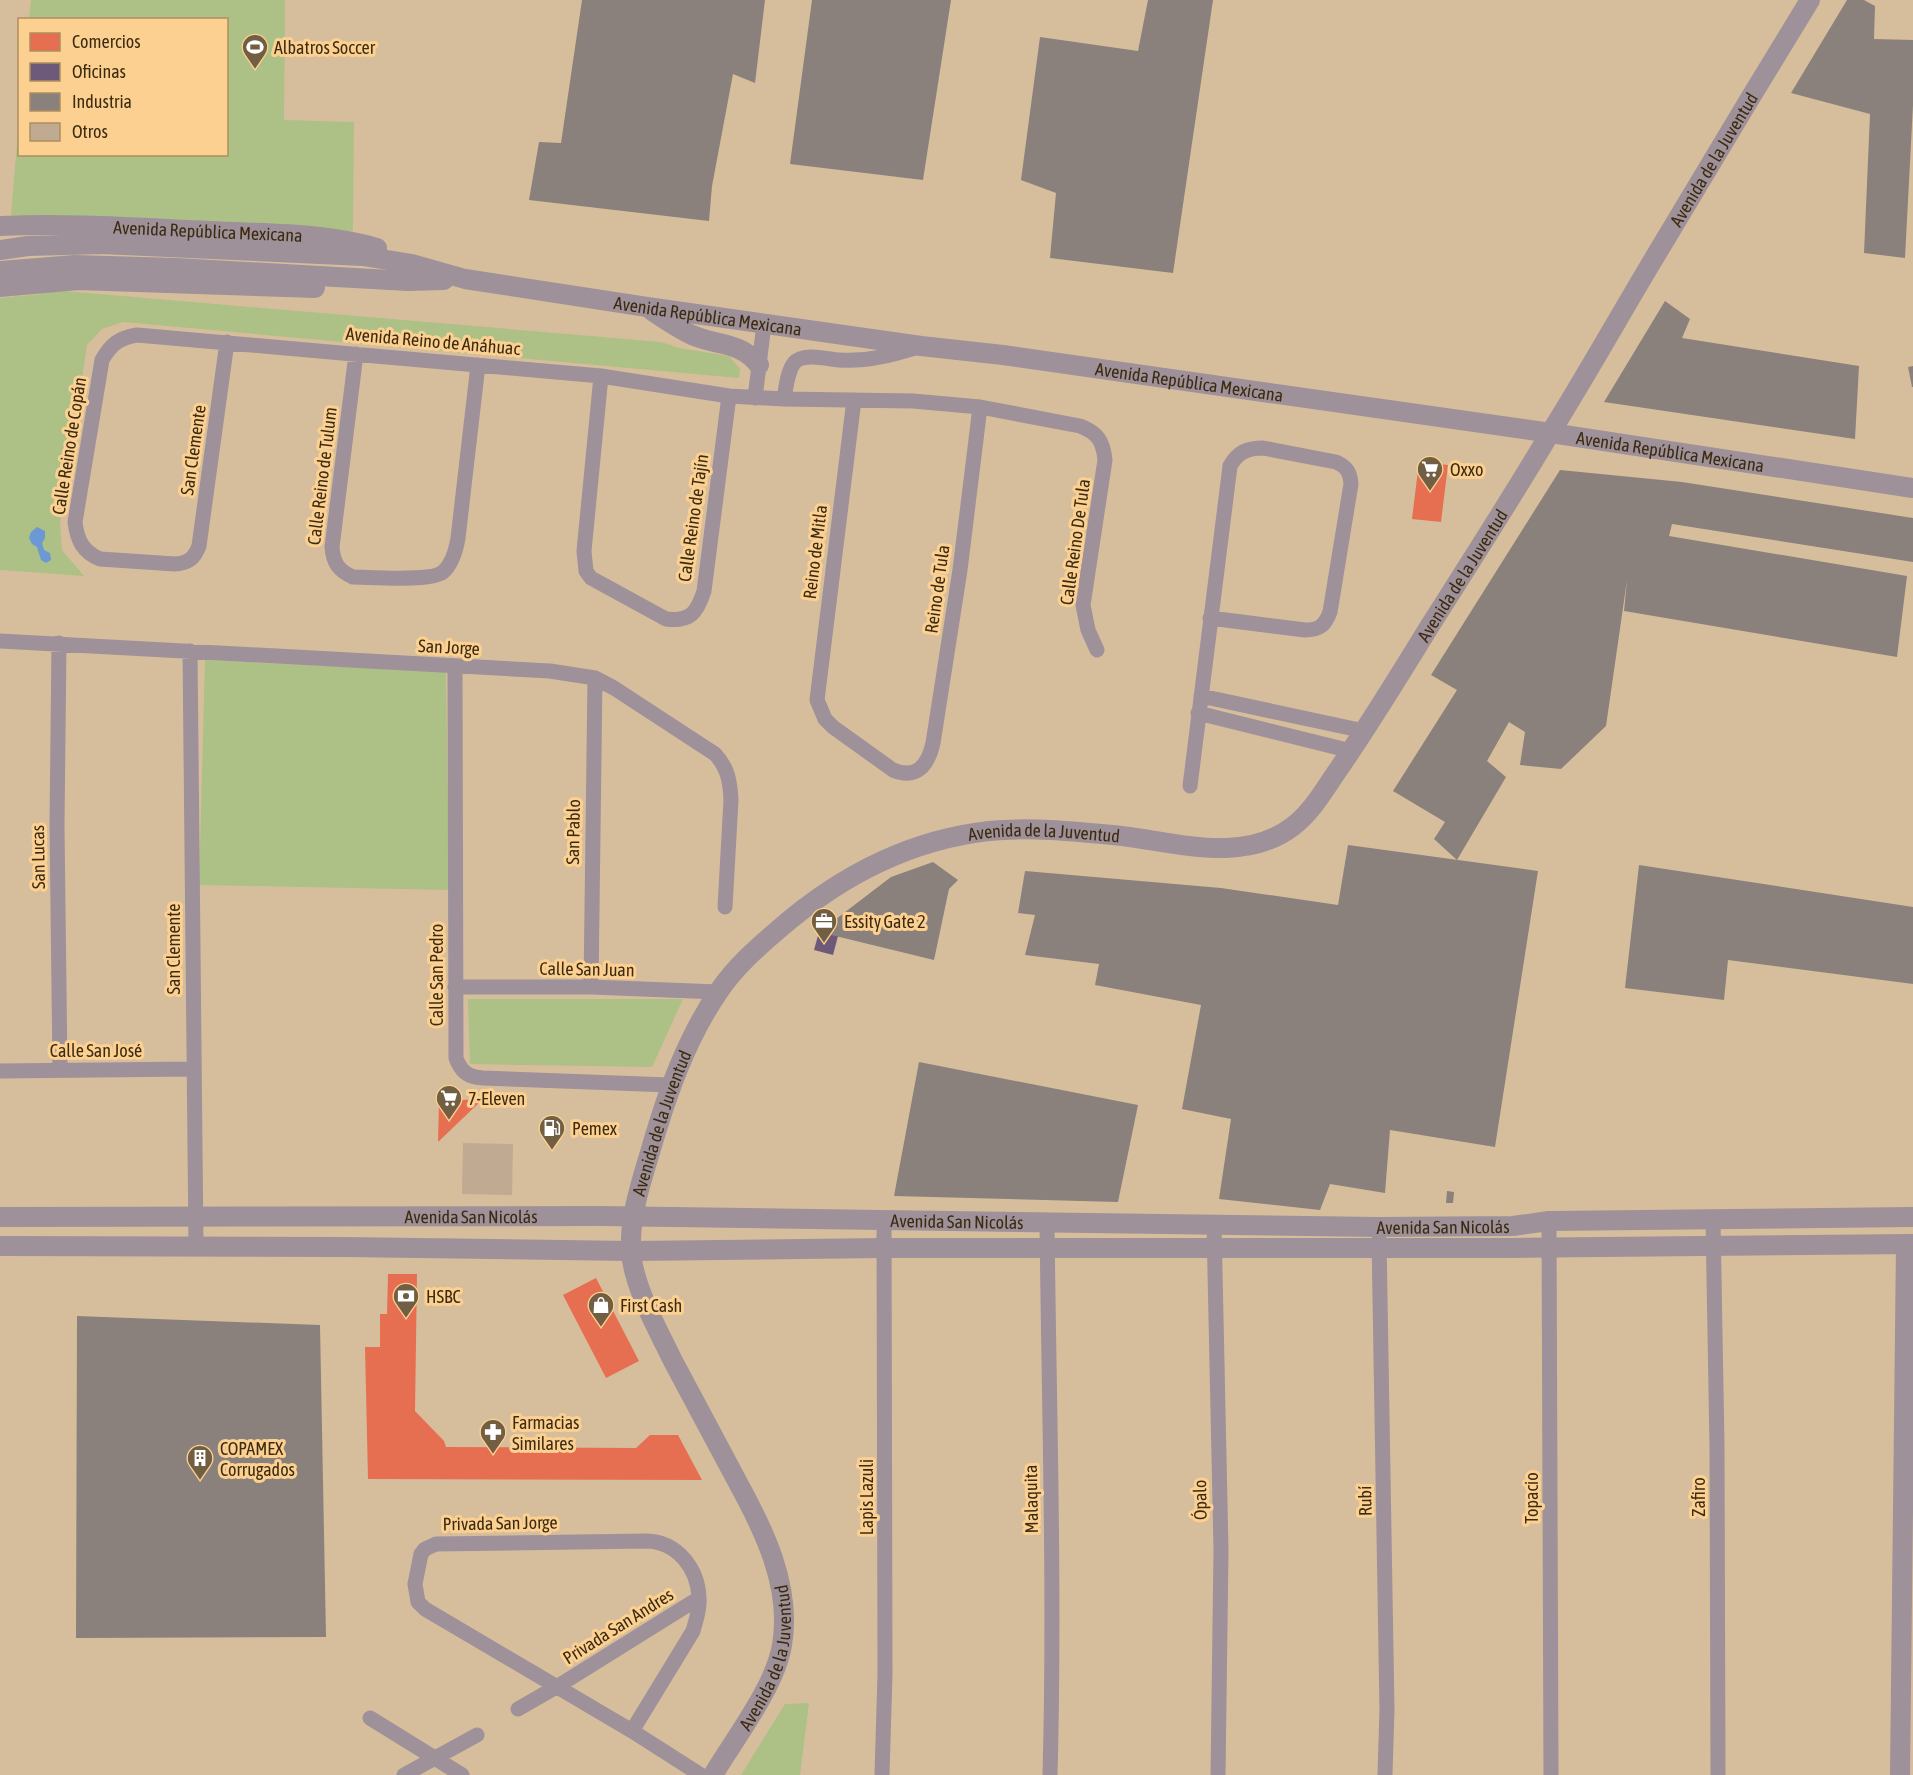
<svg xmlns="http://www.w3.org/2000/svg" width="1913" height="1775" font-family="'Asap Condensed',sans-serif">
	<rect width="100%" height="100%" fill="#d6be9c"/>
	<!-- green -->
	<path fill="#adc086" d="M31 0H285L284 120 354 122 353 231 11 215 19 120 20 154H226V20L29 19Z
		M41 289 661 342 679 348 729 356 740 369 739 378 123 322 102 329 87 345 60 524 62 550 84 576 0 570V298L41 294Z
		M205 660 446 672 449 890 199 885Z
		M468 999H683L652 1067 470 1064Z
		M809 1703 800 1775H741L785 1704Z"/>
	<!-- water -->
	<path fill="#6c98d3" d="M37 527 45 531V538L42 543 44 550 50 553 51 560 46 563 41 560 37 547 32 544 29 538 31 532Z"/>
	<!-- shops -->
	<path fill="#e76f51" d="M1419 462 1448 465 1441 522 1412 519Z
		M483 1099 438 1142 439 1101Z
		M388 1274H417L415 1411 444 1441 446 1447 636 1448 650 1435H678L702 1480 368 1479 365 1347H380V1314H387Z
		M596 1278 639 1361 606 1378 563 1295Z"/>
	<!-- offices -->
	<path fill="#6d597a" d="M819 932 838 936 833 955 814 950Z"/>
	<!-- industry -->
	<path fill="#8a817c" d="M582 0H765L755 83 733 74 712 186 709 221 529 200 539 142 561 143Z
		M812 0H951L923 180 790 164Z
		M1148 0H1213L1173 273 1050 258 1056 193 1021 180 1040 37 1138 51Z
		M1847 0H1864L1875 6 1874 39 1913 40V105L1905 258 1864 253 1870 114 1791 93Z
		M1665 301 1690 319 1682 338 1859 366 1855 439 1604 402Z
		M1913 366V387H1912L1908 367Z
		M1560 470 1682 482 1913 518V562L1672 524 1669 536 1907 576 1897 657 1624 611 1627 580 1606 726 1561 769 1520 765 1525 732 1509 722 1487 761 1506 777 1457 860 1434 839 1445 822 1393 791 1457 690 1431 675Z
		M1348 845 1538 871 1495 1147 1390 1130 1385 1193 1330 1184 1320 1210 1219 1199 1231 1119 1182 1109 1201 1005 1095 985 1099 964 1025 955 1035 915 1018 913 1025 871 1221 888 1338 905Z
		M933 862 958 880 949 889 934 960 819 932 891 877Z
		M1639 865 1913 907V984L1728 960 1724 1000 1625 988Z
		M919 1062 1138 1105 1118 1202 894 1196Z
		M1447 1191 1454 1192 1453 1203H1446Z
		M77 1316 320 1325 326 1637 76 1638Z"/>
	<!-- building -->
	<path fill="#c0aa91" d="M463 1143 513 1144 512 1195 462 1194Z"/>
	<g fill="none" stroke-linecap="round" stroke-linejoin="round">
		<!-- minor -->
		<path stroke="#9e9199" stroke-width="15" d="M227 342 199 546C194 559 188 563 175 564L100 559C83 552 77 540 75 522L102 360C111 344 119 338 137 335L601 376 729 396 784 399 913 401 980 407 1080 426C1098 433 1103 441 1105 460L1083 605 1088 630 1097 650
			M356 354 332 547C333 563 339 571 353 577 370 577 431 582 443 572 452 564 456 550 458 538L478 365
			M601 376 584 551 586 571 591 578 666 619C690 622 697 613 704 591L729 396
			M755 398 764 324
			M784 399C786 389 787 372 794 363 803 352 827 359 839 360 867 362 892 355 918 347
			M854 400 817 700 825 719 833 727 893 770C917 780 928 765 933 743L960 570 980 407
			M0 641 550 671 595 678 614 688 715 754C728 768 730 781 731 800L725 907
			M59 643 57 826 60 1070
			M190 651 196 1247
			M455 667 456 1058C461 1072 468 1077 483 1078L670 1085
			M1201 696 1364 731
			M1198 713 1351 751
			M1190 786 1230 466C1238 452 1247 448 1263 448L1336 462C1347 467 1350 472 1351 484L1330 612C1325 625 1320 630 1305 630L1210 618
			M455 987H591L718 992
			M591 987 595 678
			M0 1071 193 1069
			M1713 1219 1717 1446 1718 1775
			M1549 1221 1551 1775
			M1047 1223C1049 1407 1055 1591 1050 1775
			M1214 1225 1221 1550 1218 1775
			M1379 1239 1387 1710 1385 1775
			M518 1709 558 1686 699 1598
			M370 1718 462 1775
			M632 1731 693 1631C696 1620 700 1610 699 1598 698 1568 677 1542 647 1541L436 1544 425 1549 421 1554 415 1584 418 1602 425 1609 632 1731 701 1775
			M404 1775 477 1735
			M882 1775 885 1674 884 1219"/>
		<!-- tertiary -->
		<g stroke="#9e9199" stroke-width="20">
			<path id="s1" d="M0 226C70 223 140 228 210 231 265 234 324 232 377 248"/>
			<path id="s2" d="M0 250 28 246 101 244 363 256 412 264 465 279 647 307 921 346 1003 355 1551 433 1913 488"/>
			<path d="M0 271 75 265 176 268 408 281 444 280"/>
			<path d="M0 287 78 280 315 288"/>
			<path d="M651 310C664 319 677 328 692 335 717 346 740 341 759 365"/>
			<path id="s3" d="M0 1217 599 1216 1378 1227 1513 1226 1549 1221 1913 1217"/>
			<path d="M0 1246 345 1247 631 1251 884 1248H1511L1913 1244"/>
			<path id="s4" d="M713 1775C735 1738 775 1687 782 1645 792 1587 764 1530 737 1481 716 1441 694 1401 673 1361 659 1332 642 1302 634 1270 624 1231 640 1186 651 1149 667 1094 686 1039 719 991 735 967 757 948 779 929 840 876 908 840 989 831 1029 827 1071 831 1112 835 1170 840 1240 866 1292 827 1312 812 1324 790 1338 770 1371 722 1401 673 1431 624 1471 561 1511 499 1549 435 1584 379 1616 322 1650 265 1703 176 1756 88 1810 0"/>
			<path d="M1900 1775 1906 1244"/>
		</g>
	</g>
	<!-- icons -->
	<defs>
		<g id="stadium-pin" transform="scale(1.35)"><path d="M0 17L-7.5 6A9.5 9.5 0 1 1 7.5 6Z" fill="#725e42" stroke="#fcd091"/><path d="M0-5a6.5 5 0 1 0 0 10a6.5 5 0 1 0 0-10ZM-3.5-1.8h7v3.6h-7Z" fill="#fff"/></g>
		<g id="supermarket-pin" transform="scale(1.35)"><path d="M0 17L-7.5 6A9.5 9.5 0 1 1 7.5 6Z" fill="#725e42" stroke="#fcd091"/><path d="M-6-5.5h2.5l.6 2H6L4.5 2H-2.5L-4.4-4H-6ZM-1.5 3.2a1.3 1.3 0 1 0 .1 0ZM3 3.2a1.3 1.3 0 1 0 .1 0Z" fill="#fff"/></g>
		<g id="office-pin" transform="scale(1.35)"><path d="M0 17L-7.5 6A9.5 9.5 0 1 1 7.5 6Z" fill="#725e42" stroke="#fcd091"/><path d="M-6-3h4V-5.5h4V-3h4V5H-6ZM-1-4.5V-3h2v-1.5ZM-6 0V1H6V0Z" fill="#fff"/></g>
		<g id="fuel-pin" transform="scale(1.35)"><path d="M0 17L-7.5 6A9.5 9.5 0 1 1 7.5 6Z" fill="#725e42" stroke="#fcd091"/><path d="M-5.5-6h7V0h2V4h1.3V-2.5L3-4.5l.8-.8L6-3V5H2.5V1h-1V6h-7ZM-4.2-4.7v3.2H.2V-4.7Z" fill="#fff"/></g>
		<g id="bank-pin" transform="scale(1.35)"><path d="M0 17L-7.5 6A9.5 9.5 0 1 1 7.5 6Z" fill="#725e42" stroke="#fcd091"/><path d="M-6-4H6V4H-6ZM0-2.3a2.3 2.3 0 1 0 0 4.6a2.3 2.3 0 1 0 0-4.6Z" fill="#fff"/></g>
		<g id="shop-pin" transform="scale(1.35)"><path d="M0 17L-7.5 6A9.5 9.5 0 1 1 7.5 6Z" fill="#725e42" stroke="#fcd091"/><path d="M-5-2.5h2.3a2.7 3.5 0 0 1 5.4 0H5L5.5 6h-11ZM-1.5-2.5h3a1.5 2.3 0 0 0-3 0Z" fill="#fff"/></g>
		<g id="pharmacy-pin" transform="scale(1.35)"><path d="M0 17L-7.5 6A9.5 9.5 0 1 1 7.5 6Z" fill="#725e42" stroke="#fcd091"/><path d="M-2-6h4v4h4v4h-4v4h-4v-4h-4v-4h4Z" fill="#fff"/></g>
		<g id="building-pin" transform="scale(1.35)"><path d="M0 17L-7.5 6A9.5 9.5 0 1 1 7.5 6Z" fill="#725e42" stroke="#fcd091"/><path d="M-4-6H4V6H1V3H-1V6H-4ZM-2.5-4.3h1.7v1.8h-1.7ZM.8-4.3h1.7v1.8H.8ZM-2.5-1h1.7V.8h-1.7ZM.8-1h1.7V.8H.8Z" fill="#fff"/></g>
	</defs>
	<g fill-rule="evenodd">
		<use href="#stadium-pin" x="255" y="47"/>
		<use href="#supermarket-pin" x="1430" y="469"/>
		<use href="#office-pin" x="824" y="921"/>
		<use href="#supermarket-pin" x="449" y="1098"/>
		<use href="#fuel-pin" x="552" y="1128"/>
		<use href="#bank-pin" x="406" y="1296"/>
		<use href="#shop-pin" x="601" y="1305"/>
		<use href="#pharmacy-pin" x="493" y="1432"/>
		<use href="#building-pin" x="200" y="1458"/>
	</g>
	<g text-anchor="middle" dominant-baseline="central" stroke-width="6" stroke-linejoin="round" paint-order="stroke">
		<!-- poi labels -->
		<g font-size="18" fill="#3c2b11" stroke="#fcd091" text-anchor="start">
			<text x="274" y="47">Albatros Soccer</text>
			<text x="1450" y="469">Oxxo</text>
			<text x="844" y="921">Essity Gate 2</text>
			<text x="468" y="1098">7-Eleven</text>
			<text x="572" y="1128">Pemex</text>
			<text x="426" y="1296">HSBC</text>
			<text x="620" y="1305">First Cash</text>
			<text x="512" y="1422">Farmacias<tspan x="512" dy="21">Similares</tspan></text>
			<text x="220" y="1448">COPAMEX<tspan x="220" dy="21">Corrugados</tspan></text>
		</g>
		<!-- street labels -->
		<g font-size="18" fill="#3c2b11" stroke="#fcd091">
			<text stroke="none"><textPath href="#s4" startOffset="2274">Avenida de la Juventud</textPath></text>
			<text stroke="none"><textPath href="#s1" startOffset="208">Avenida República Mexicana</textPath></text>
			<text stroke="none"><textPath href="#s2" startOffset="714">Avenida República Mexicana</textPath></text>
			<text transform="translate(433 341) rotate(5)">Avenida Reino de Anáhuac</text>
			<text stroke="none"><textPath href="#s2" startOffset="1200">Avenida República Mexicana</textPath></text>
			<text transform="translate(69 446) rotate(-81)">Calle Reino de Copán</text>
			<text transform="translate(193 450) rotate(-82)">San Clemente</text>
			<text stroke="none"><textPath href="#s2" startOffset="1686">Avenida República Mexicana</textPath></text>
			<text transform="translate(322 476) rotate(-83)">Calle Reino de Tulum</text>
			<text transform="translate(693 518) rotate(-82)">Calle Reino de Tajín</text>
			<text transform="translate(1075 542) rotate(-82)">Calle Reino De Tula</text>
			<text transform="translate(815 552) rotate(-83)">Reino de Mitla</text>
			<text stroke="none"><textPath href="#s4" startOffset="1788">Avenida de la Juventud</textPath></text>
			<text transform="translate(937 589) rotate(-82)">Reino de Tula</text>
			<text transform="translate(449 647) rotate(3)">San Jorge</text>
			<text transform="translate(573 832) rotate(-89)">San Pablo</text>
			<text stroke="none"><textPath href="#s4" startOffset="1230">Avenida de la Juventud</textPath></text>
			<text transform="translate(38 857) rotate(-91)">San Lucas</text>
			<text transform="translate(173 949) rotate(-90)">San Clemente</text>
			<text transform="translate(587 969) rotate(1)">Calle San Juan</text>
			<text transform="translate(436 975) rotate(-90)">Calle San Pedro</text>
			<text x="96" y="1050">Calle San José</text>
			<text stroke="none"><textPath href="#s4" startOffset="708">Avenida de la Juventud</textPath></text>
			<text stroke="none"><textPath href="#s3" startOffset="471">Avenida San Nicolás</textPath></text>
			<text stroke="none"><textPath href="#s3" startOffset="957">Avenida San Nicolás</textPath></text>
			<text stroke="none"><textPath href="#s3" startOffset="1443">Avenida San Nicolás</textPath></text>
			<text transform="translate(866 1497) rotate(-90)">Lapis Lazuli</text>
			<text transform="translate(1698 1497) rotate(-90)">Zafiro</text>
			<text transform="translate(1531 1498) rotate(-90)">Topacio</text>
			<text transform="translate(1031 1499) rotate(-91)">Malaquita</text>
			<text transform="translate(1200 1500) rotate(-91)">Ópalo</text>
			<text transform="translate(1365 1501) rotate(-91)">Rubí</text>
			<text transform="translate(500 1523) rotate(-1)">Privada San Jorge</text>
			<text transform="translate(618 1626) rotate(-32)">Privada San Andres</text>
			<text stroke="none"><textPath href="#s4" startOffset="132">Avenida de la Juventud</textPath></text>
		</g>
	</g>
	<!-- legend -->
	<rect x="18" y="18" width="210" height="138" fill="#fcd091" stroke="#af8e5e" stroke-width="1.5"/>
	<rect x="30" y="33" width="30" height="18" fill="#e76f51" stroke="#af8e5e" stroke-width="1.5"/>
	<text x="72" y="48" font-size="18" fill="#3c2b11">Comercios</text>
	<rect x="30" y="63" width="30" height="18" fill="#6d597a" stroke="#af8e5e" stroke-width="1.5"/>
	<text x="72" y="78" font-size="18" fill="#3c2b11">Oficinas</text>
	<rect x="30" y="93" width="30" height="18" fill="#8a817c" stroke="#af8e5e" stroke-width="1.5"/>
	<text x="72" y="108" font-size="18" fill="#3c2b11">Industria</text>
	<rect x="30" y="123" width="30" height="18" fill="#c0aa91" stroke="#af8e5e" stroke-width="1.5"/>
	<text x="72" y="138" font-size="18" fill="#3c2b11">Otros</text>
</svg>
